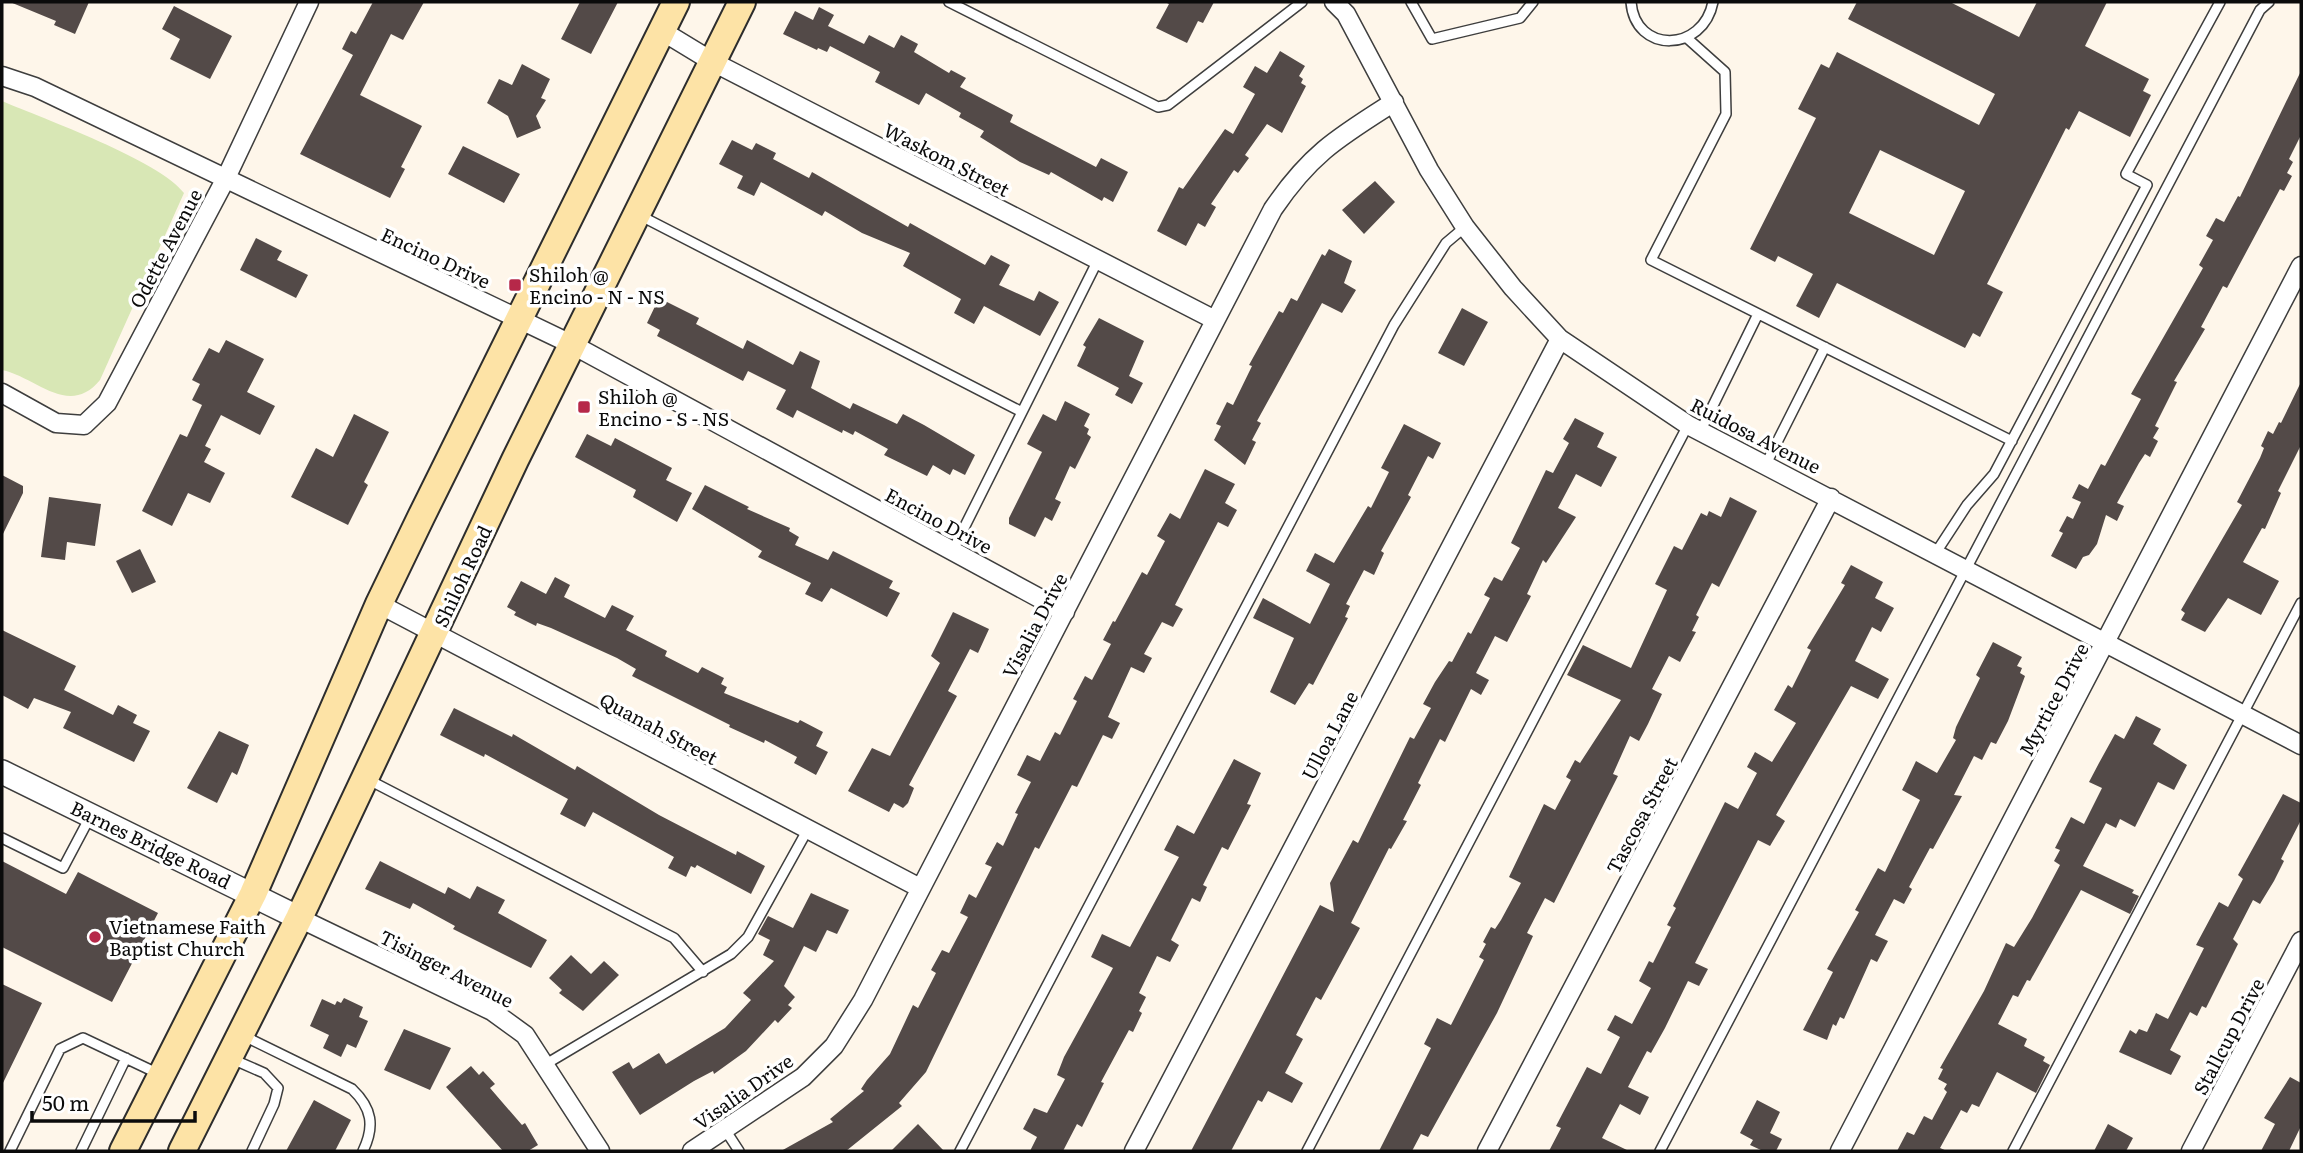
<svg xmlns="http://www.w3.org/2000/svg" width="2303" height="1153" font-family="Literata,serif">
	<rect width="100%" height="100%" fill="#fef6ea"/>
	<!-- green -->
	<path fill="#d8e7b5" d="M2 101C44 119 159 160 184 193L100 380C69 418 36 377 2 370Z"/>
	<!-- building -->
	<path fill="#534a48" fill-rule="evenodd" d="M10 2H89L75 34 54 25 56 21Z
		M373 2H424L403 40 391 34 360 95 422 126 401 167 405 169 390 198 300 154 353 55 342 49 351 31 356 34Z
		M580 2H618L591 54 561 39Z
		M1165 2H1214L1203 23 1198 21 1187 43 1156 28 1169 4Z
		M1857 2H1950L2019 37 2037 2H2107L2085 46 2149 79 2143 91 2151 95 2130 137 2079 111 2069 130 2066 128 1987 284 2003 292 1980 337 1973 333 1965 348 1837 283 1819 318 1796 306 1813 274 1778 256 1775 262 1750 249 1816 118 1798 109 1821 64 1829 68 1837 52 1979 125 1995 94 1848 19ZM1880 150 1965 191 1934 255 1849 213Z
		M174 6 232 36 210 79 170 59 180 39 162 29Z
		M819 7 834 15 828 26 864 44 869 35 894 48 901 35 918 44 914 52 949 73 951 70 966 78 960 87 1013 115 1010 122 1096 167 1101 158 1128 172 1113 202 1104 197 1102 201 1051 172 1049 175 1020 162 980 137 984 131 959 117 961 113 926 93 919 105 875 82 880 72 830 46 827 52 818 48 817 50 783 34 795 11 813 20Z
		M1280 51 1305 66 1299 76 1303 79 1301 83 1306 86 1282 133 1267 124 1245 155 1249 158 1238 173 1234 170 1211 204 1216 207 1205 227 1198 223 1186 246 1157 231 1179 187 1183 189 1225 129 1233 134 1255 94 1243 87 1255 66 1267 73Z
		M522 64 550 79 541 98 546 100 536 116 541 128 517 138 508 116 487 103 499 79 512 85Z
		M2301 71V135L2289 159 2293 162 2287 173 2292 176 2284 191 2280 189 2227 288 2223 286 2201 327 2205 329 2174 381 2177 382 2155 426 2159 428 2153 438 2158 441 2150 457 2145 454 2139 463 2117 503 2124 506 2117 521 2106 515 2097 544 2089 555 2083 557 2076 569 2051 556 2063 533 2059 531 2067 516 2073 519 2081 502 2072 498 2079 484 2088 489 2101 464 2105 466 2141 399 2131 394 2203 268 2199 265 2213 240 2206 236 2216 218 2224 222 2238 196 2240 197Z
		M732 140 752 150 756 143 776 153 773 159 809 178 812 172 908 227 910 223 985 265 991 255 1010 265 999 285 1034 301 1039 291 1059 302 1040 336 984 306 974 324 954 313 961 299 903 266 910 253 862 233 825 211 822 216 761 182 754 196 737 188 743 176 719 164Z
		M463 146 520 174 504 203 448 174Z
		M1375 181 1395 202 1364 234 1342 210Z
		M256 238 282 251 277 260 308 275 296 298 240 270Z
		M1329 249 1352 261 1344 283 1356 290 1342 313 1322 303 1257 421 1261 423 1252 440 1256 442 1245 465 1214 440 1221 426 1216 424 1227 402 1233 405 1252 366 1249 365 1279 311 1283 313 1291 298 1297 301 1322 254 1325 256Z
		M659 298 699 318 696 324 743 349 747 340 793 365 800 351 820 361 811 388 850 409 853 403 897 424 903 414 924 425 975 455 965 475 953 469 950 475 933 465 927 476 884 455 888 449 855 431 853 435 843 430 842 433 797 410 793 418 776 409 786 390 748 371 743 381 657 336 660 330 647 323Z
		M1462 308 1488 322 1464 366 1438 353Z
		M1099 318 1144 341 1129 376 1143 383 1132 404 1115 395 1119 388 1077 366 1086 347 1083 345Z
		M226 340 264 359 247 392 275 406 260 435 221 415 205 446 211 449 204 462 225 473 210 503 188 493 172 526 142 511 180 434 187 437 202 405 192 400 200 384 192 380 209 348 219 353Z
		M2301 382V445L2278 491 2281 493 2265 529 2262 528 2243 562 2279 581 2261 615 2228 598 2205 632 2181 620 2185 613 2181 610 2242 505 2237 502 2260 458 2264 448 2261 446 2268 431 2273 434 2279 422 2281 423Z
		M1065 401 1090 414 1084 426 1089 429 1087 434 1091 437 1075 469 1070 466 1055 499 1061 502 1052 521 1045 517 1035 537 1009 524V518L1042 452 1027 444 1043 414 1056 421Z
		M354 414 389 432 364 482 368 485 348 525 291 497 316 448 333 457Z
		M1575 418 1604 433 1597 447 1617 457 1601 487 1576 474 1558 508 1576 517 1546 563 1543 560 1527 594 1531 596 1507 642 1495 636 1476 673 1489 680 1481 695 1471 689 1445 742 1440 739 1418 783 1421 785 1403 820 1407 821 1391 849 1389 848 1351 923 1360 928 1321 1000 1316 997 1296 1035 1303 1039 1285 1073 1303 1083 1292 1103 1268 1091 1262 1102 1258 1100 1231 1151H1191L1320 905 1334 912 1330 883 1353 840 1358 843 1410 737 1414 739 1431 708 1423 704 1435 682 1449 661 1452 662 1468 632 1471 634 1490 598 1484 595 1494 577 1502 581 1520 548 1511 543 1546 470 1553 473 1569 443 1563 439Z
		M1404 424 1441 443 1433 459 1428 456 1408 495 1411 497 1381 551 1384 553 1374 575 1364 570 1346 604 1350 606 1345 617 1348 618 1313 685 1309 683 1295 705 1270 692 1294 638 1253 618 1263 598 1310 624 1330 584 1306 571 1315 553 1334 563 1368 506 1371 508 1389 472 1381 468Z
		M587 434 611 446 615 438 672 468 666 480 692 493 677 522 633 497 636 490 575 457Z
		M1205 469 1235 484 1225 503 1237 510 1228 527 1218 522 1175 605 1183 609 1173 627 1162 622 1144 654 1152 658 1144 673 1131 667 1108 717 1120 723 1112 739 1103 735 1077 787 1072 785 1039 849 1035 847 926 1072 899 1103 902 1106 846 1151H781L833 1122 830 1119 864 1091 861 1089 867 1080 890 1054 913 1005 918 1008 936 973 931 970 942 950 949 953 968 917 960 913 969 894 976 898 992 867 985 864 997 842 1003 846 1018 814 1015 813 1031 782 1017 775 1027 755 1040 761 1055 732 1060 735 1077 701 1073 699 1085 676 1092 680 1111 644 1103 640 1113 621 1115 622 1142 572 1147 575 1165 541 1157 536 1170 513 1180 519Z
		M2 475 23 486V493L2 536Z
		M705 485 749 507 747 509 790 528 789 531 799 537 795 545 828 560 833 551 893 581 889 588 900 593 887 617 831 588 822 602 805 594 811 583 758 557 762 551 692 509Z
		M49 497 101 504 95 546 67 542 65 560 41 557Z
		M1730 497 1757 511 1719 587 1712 583 1696 615 1699 617 1692 631 1696 632 1680 662 1669 656 1652 689 1662 694 1648 724 1639 741 1630 736 1613 774 1618 776 1554 903 1545 898 1527 933 1533 936 1497 1013 1428 1137 1421 1134 1412 1151H1379L1431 1048 1424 1044 1437 1018 1451 1025 1484 960 1479 957 1486 944 1483 942 1491 927 1495 929 1501 920 1521 883 1509 877 1544 804 1555 810 1571 780 1566 777 1575 760 1580 763 1621 700 1567 675 1583 645 1631 668 1667 590 1655 584 1674 546 1682 550 1701 513 1707 516 1709 511 1721 517Z
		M140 549 156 582 132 593 116 561Z
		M1851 565 1883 582 1875 598 1894 608 1881 632 1872 627 1855 661 1889 679 1878 699 1851 686 1776 815 1785 821 1770 846 1758 840 1695 963 1708 969 1699 986 1688 981 1665 1028 1651 1053 1647 1051 1628 1087 1649 1097 1640 1115 1620 1104 1602 1138 1629 1151H1549L1561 1128 1556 1126 1587 1067 1601 1074 1620 1037 1607 1030 1615 1015 1632 1024 1651 988 1639 981 1649 961 1653 963 1671 927 1667 925 1676 908 1673 906 1725 802 1738 809 1757 773 1747 767 1755 752 1772 762 1796 723 1774 710 1788 685 1792 688 1811 650 1807 648 1845 585 1841 583Z
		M555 577 570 585 564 597 605 618 612 605 634 616 626 630 667 651 665 656 698 673 702 667 724 678 721 684 727 687 724 693 798 723 800 720 823 732 816 746 828 752 816 775 794 763 797 757 765 740 764 743 729 727 730 725 632 676 636 669 617 658 551 628 537 623 536 626 514 615 516 612 507 607 521 581 546 594Z
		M953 612 989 629 978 653 970 649 948 691 957 696 909 785 914 788 908 803 903 808 894 803 889 812 848 791 872 748 890 756 940 663 931 656Z
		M2 630 76 666 64 690 113 715 118 705 137 715 133 723 150 731 134 762 63 728 71 712 34 698 28 709 2 695Z
		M1993 642 2022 657 2017 666 2022 668 2020 673 2025 676 2008 721 1996 744 1991 742 1982 760 1974 756 1954 795 1962 796 1933 849 1930 848 1909 887 1912 889 1904 904 1894 899 1875 935 1888 941 1877 962 1871 959 1844 1019 1840 1017 1836 1026 1833 1024 1827 1040 1803 1030 1833 972 1827 969 1859 912 1855 910 1878 868 1885 872 1920 800 1902 790 1907 780 1916 761 1937 773 1956 740 1953 738 1956 727 1980 678 1976 675Z
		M454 708 512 737 513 734 575 770 577 766 659 815 736 855 737 851 765 866 751 894 697 865 695 868 691 866 686 877 668 868 674 857 593 812 585 827 560 814 568 799 485 754 484 757 440 735Z
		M2136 716 2161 729 2153 744 2187 765 2174 790 2158 782 2135 827 2120 819 2116 828 2106 823 2083 866 2134 890 2132 893 2139 896 2130 914 2081 890 2030 981 2027 980 2018 997 2013 995 1998 1024 2027 1039 2024 1046 2045 1057 2043 1061 2050 1065 2036 1093 1997 1072 1979 1107 1972 1104 1967 1113 1961 1110 1940 1148 1947 1151H1897L1907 1132 1914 1135 1924 1116 1932 1120 1947 1092 1944 1089 1947 1084 1938 1079 1943 1069 1940 1068 1984 991 2006 943 2014 947 2032 918 2060 865 2054 861 2060 850 2055 848 2071 817 2084 824 2102 788 2089 782 2099 763 2115 734 2124 739Z
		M219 731 249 745 237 775 232 772 217 803 187 788Z
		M1234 759 1261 773 1247 804 1251 805 1228 850 1222 847 1203 885 1207 887 1200 902 1192 898 1171 940 1179 945 1170 962 1157 956 1139 993 1146 997 1139 1011 1142 1013 1133 1032 1129 1030 1101 1082 1104 1083 1082 1127 1077 1124 1063 1151H1030L1037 1137 1023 1129 1034 1108 1047 1113 1065 1079 1057 1075 1064 1057 1113 968 1091 957 1102 934 1130 947 1179 857 1164 850 1177 825 1194 834Z
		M2283 794 2301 803V820L2281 859 2284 861 2274 881 2260 904 2253 900 2233 939 2238 944 2206 1008 2202 1006 2197 1016 2190 1012 2170 1050 2181 1056 2171 1075 2119 1052 2130 1030 2136 1034 2139 1029 2147 1032 2156 1013 2168 1019 2204 948 2196 945 2219 902 2228 907 2243 879 2238 875Z
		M2 861 66 894 78 872 158 913 112 1002 2 947Z
		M380 861 445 894 448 887 470 899 477 886 505 900 498 913 547 940 531 968 453 929 455 926 413 903 410 909 365 889Z
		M811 893 849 910 837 934 827 930 816 952 804 946 784 986 795 997 788 1005 792 1008 778 1023 775 1020 746 1051 714 1074 713 1071 694 1081 640 1115 612 1072 629 1062 633 1069 659 1053 666 1064 725 1028 751 1000 743 993 774 961 763 955 770 940 758 934 768 916 793 928Z
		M571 955 591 974 604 961 619 975 583 1011 559 993 562 990 549 978Z
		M2 984 42 1003 2 1085Z
		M344 998 363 1007 359 1017 368 1021 356 1048 347 1044 341 1057 323 1048 329 1035 310 1026 322 999 335 1005 337 1001 341 1003Z
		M404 1029 451 1048 430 1090 384 1070Z
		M471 1066 479 1075 483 1071 495 1084 490 1088 522 1125 525 1123 538 1145 528 1151H503L446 1087Z
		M2290 1077 2301 1083V1126L2289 1151H2261L2275 1124 2264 1118Z
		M314 1100 351 1120 335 1151H286Z
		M1757 1100 1780 1112 1770 1133 1782 1139 1776 1151H1763L1750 1145 1753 1140 1740 1133Z
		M918 1124 944 1151H891Z
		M2108 1124 2133 1138 2126 1151H2094Z"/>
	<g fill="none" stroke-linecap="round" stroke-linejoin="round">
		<!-- service casing -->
		<g stroke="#3e3e3e" stroke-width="12">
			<path id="service" d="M949 2 1158 107 1168 105 1302 2
				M1411 2 1432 39 1520 18 1533 2
				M1631 2C1635 54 1703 53 1713 2
				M1687 38 1725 72 1726 114 1651 260 2012 441
				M639 215 1022 412 952 552
				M1022 412 1098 260
				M1701 430 1758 314
				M1766 464 1825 347
				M1935 554 1967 505 1994 474 2147 185 2126 174 2220 2
				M367 779 674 938 703 972
				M2 838 63 868 90 817
				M242 1035 352 1089C372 1108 375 1126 363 1151
				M232 1059 264 1073 278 1088 274 1104 252 1151
				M546 1064 731 954 748 937 808 829
				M726 1131 739 1151
				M10 1151 60 1049 83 1038 159 1074
				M81 1151 126 1058
				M960 1151 1394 325 1446 243 1465 227
				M1307 1151 1688 425
				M1660 1151 2260 10 2269 2
				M2013 1151 2301 603"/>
		</g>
		<!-- minor casing -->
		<g stroke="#3e3e3e" stroke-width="21">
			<path id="minor" d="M1334 2 1346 14 1429 170 1465 227 1513 288 1560 339 1688 425 2301 745
				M662 31 713 62 1215 320
				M2 76 35 87 573 345 1065 612
				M2 393 56 423 84 425 107 403 225 180 309 2
				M379 604 920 888
				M299 918 492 1011 525 1035 600 1151
				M692 1151 803 1077 834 1046 863 1000 1273 209C1311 153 1339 137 1394 102
				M1134 1151 1560 339
				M1487 1151 1831 498
				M1840 1151 2301 266
				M2191 1151 2301 941"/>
		</g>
		<!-- tertiary casing -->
		<g stroke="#3e3e3e" stroke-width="26">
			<path id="tertiary" d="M2 772 299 918"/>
		</g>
		<!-- secondary casing -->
		<g stroke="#2d2d2d" stroke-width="30">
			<path id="secondary" d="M123 1151 253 894 379 604 421 517 676 2
				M182 1151 299 918 515 460 742 2"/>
		</g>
		<!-- service -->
		<use href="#service" stroke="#fff" stroke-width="9"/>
		<!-- minor -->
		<use href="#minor" stroke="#fff" stroke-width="18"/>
		<!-- tertiary -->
		<use href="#tertiary" stroke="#fff" stroke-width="23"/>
		<!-- secondary -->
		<use href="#secondary" stroke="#fde3a6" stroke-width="26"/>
	</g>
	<!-- markers -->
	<g fill="#b62849" stroke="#fff" stroke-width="2.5">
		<rect x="508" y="278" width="14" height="14" rx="3.5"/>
		<rect x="577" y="400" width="14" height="14" rx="3.5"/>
		<circle cx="95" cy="937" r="7"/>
	</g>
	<g text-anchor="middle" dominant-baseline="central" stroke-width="7" stroke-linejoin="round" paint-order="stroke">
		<!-- street labels -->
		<g font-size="19" fill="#0b0b0b" stroke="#fff">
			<text transform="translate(947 159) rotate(27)">Waskom Street</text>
			<text transform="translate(165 248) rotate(-62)">Odette Avenue</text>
			<text transform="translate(436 257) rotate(25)">Encino Drive</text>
			<text transform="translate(1756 435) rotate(27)">Ruidosa Avenue</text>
			<text transform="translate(939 520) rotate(28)">Encino Drive</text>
			<text transform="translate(462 576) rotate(-65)">Shiloh Road</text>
			<text transform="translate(1034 625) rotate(-62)">Visalia Drive</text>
			<text transform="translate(2053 699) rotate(-62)">Myrtice Drive</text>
			<text transform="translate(659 728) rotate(28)">Quanah Street</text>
			<text transform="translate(1329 735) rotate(-62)">Ulloa Lane</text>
			<text transform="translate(1641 815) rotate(-62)">Tascosa Street</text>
			<text transform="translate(151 844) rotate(26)">Barnes Bridge Road</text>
			<text transform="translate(447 968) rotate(27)">Tisinger Avenue</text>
			<text transform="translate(2228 1036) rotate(-62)">Stallcup Drive</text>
			<text transform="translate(743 1091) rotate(-35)">Visalia Drive</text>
		</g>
		<!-- poi labels -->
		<g font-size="19" fill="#0b0b0b" stroke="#fff" text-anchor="start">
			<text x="529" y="274">Shiloh @<tspan x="529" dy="22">Encino - N - NS</tspan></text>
			<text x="598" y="396">Shiloh @<tspan x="598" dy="22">Encino - S - NS</tspan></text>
			<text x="109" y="926">Vietnamese Faith<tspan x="109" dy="22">Baptist Church</tspan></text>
		</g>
	</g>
	<!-- border -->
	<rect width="2303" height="1153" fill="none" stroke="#0b0b0b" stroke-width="7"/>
	<!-- scale -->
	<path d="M32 1111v10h163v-10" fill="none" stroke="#0b0b0b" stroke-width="3.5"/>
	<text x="42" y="1111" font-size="21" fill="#0b0b0b" stroke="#ffffff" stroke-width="5" paint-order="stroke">50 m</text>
</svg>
